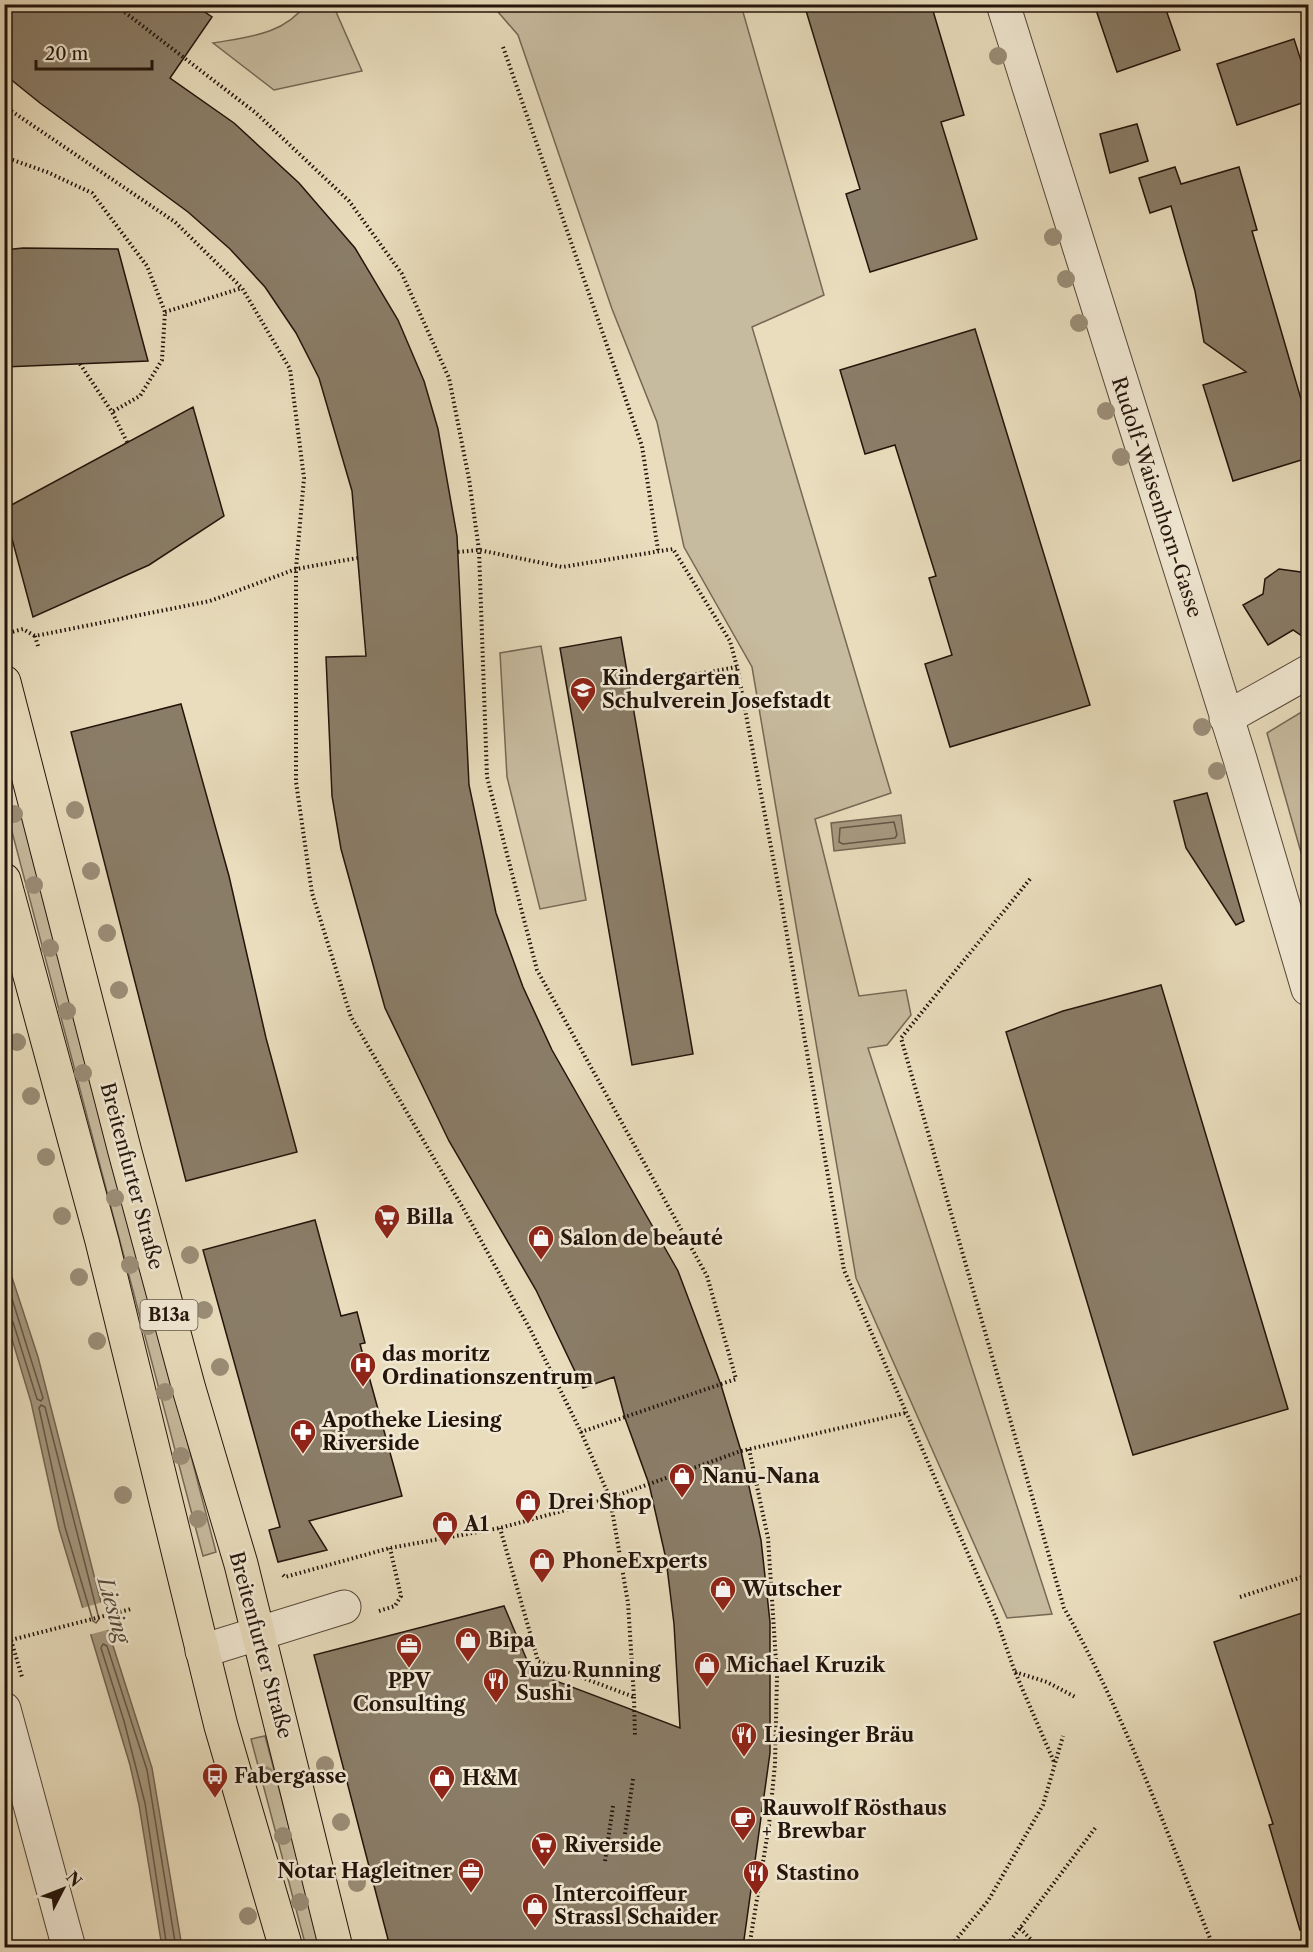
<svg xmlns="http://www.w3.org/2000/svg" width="1313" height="1952" font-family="'Libre Caslon Text',serif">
	<rect width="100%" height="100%" fill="#e9ddbd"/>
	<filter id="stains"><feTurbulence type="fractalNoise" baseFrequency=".00333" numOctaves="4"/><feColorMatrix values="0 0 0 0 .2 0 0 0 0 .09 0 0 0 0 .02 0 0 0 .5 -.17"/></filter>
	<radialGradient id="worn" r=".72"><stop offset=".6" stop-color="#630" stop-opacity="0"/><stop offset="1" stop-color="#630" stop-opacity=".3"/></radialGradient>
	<!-- green -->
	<path fill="#c7bb9f" stroke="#756855" stroke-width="1.5" d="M306 4 333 5 362 71 274 90 213 43C247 37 284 35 306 4Z
		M492 5H741L824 295 752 327 891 793 815 819 859 996 906 990 911 1015 887 1045 868 1048 1052 1614 1007 1618 856 1278 752 667 684 547 657 422 612 309 518 35Z
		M541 646 586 900 540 909 507 777 500 653Z
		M1308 708V877L1267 733Z
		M22 807 216 1552 203 1556 6 809Z
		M265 1736 321 1947H306L251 1739Z"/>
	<!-- water -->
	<path fill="#a69980" stroke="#726451" stroke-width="1.5" d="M901 815 905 843 834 851 831 823Z
		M4 1253 38 1357 108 1630 152 1768 182 1947H162L139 1805 130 1765 59 1529 31 1402 5 1316Z"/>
	<!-- pier -->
	<path fill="#e9ddbd" d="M103 1602 111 1629 88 1635 79 1609Z"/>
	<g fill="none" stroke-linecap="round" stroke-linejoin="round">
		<!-- shore -->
		<path stroke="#645646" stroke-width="1.5" d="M894 822 897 835 895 838 843 844 839 842 840 828Z
			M4 1273 43 1398 41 1401 37 1399 13 1322 4 1317
			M41 1405 45 1407 99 1619 96 1623 93 1621 65 1527 39 1408Z
			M167 1948 145 1803 124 1721 101 1648 103 1644 107 1646 147 1770 176 1948"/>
	</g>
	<!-- building -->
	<path fill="#8a7d68" stroke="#23140b" stroke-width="1.5" d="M4 4H193L212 17 170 78 234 123 299 183 355 248 398 320 424 381 438 429 457 536 469 785 496 913 523 987 552 1050 678 1271 721 1385 741 1451 761 1540 770 1622V1753L743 1947H390L314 1655 504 1606 532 1672 680 1728 674 1624 666 1559 649 1484 625 1418 614 1377 583 1388 536 1290 449 1141 385 1008 341 849 332 796 326 657 366 656 352 491 319 378 296 333 265 287 230 249 188 212 40 103 4 74Z
		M804 4H931L964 115 941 122 977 239 870 272 846 194 860 189Z
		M1094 4H1164L1180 50 1117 72Z
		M1294 39 1308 82V101L1237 125 1217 64Z
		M1137 124 1148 161 1110 173 1100 134Z
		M1175 167 1181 184 1239 167 1257 230 1252 231 1308 423V458L1233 481 1203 385 1246 372 1204 342 1195 291 1171 206 1150 213 1139 178Z
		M23 248 118 249 148 361 4 367V250Z
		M975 329 1090 705 950 747 925 664 952 655 929 578 936 576 895 445 865 454 840 370Z
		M193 407 224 516 149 565 33 617 4 509Z
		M1279 569 1308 573V640L1293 630 1268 645 1243 605 1263 594 1265 579Z
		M621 637 693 1054 632 1065 560 648Z
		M181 704 229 876 266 1038 297 1152 186 1181 71 732Z
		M1207 793 1244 921 1236 925 1186 848 1174 801Z
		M1161 985 1288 1409 1133 1455 1006 1032 1063 1011Z
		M315 1220 341 1316 357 1312 365 1343 360 1344 402 1496 309 1521 327 1550 278 1562 269 1530 280 1527 203 1250Z
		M1308 1611V1928L1300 1930 1269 1825 1273 1824 1214 1642Z"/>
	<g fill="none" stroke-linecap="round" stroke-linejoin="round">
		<!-- minor casing -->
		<g stroke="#544638" stroke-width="35">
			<path id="minor" d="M1003 4 1240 759 1308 989
				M1226 718 1308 672
				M202 1651 344 1607
				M4 1709 69 1948"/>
		</g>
		<!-- major casing -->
		<g stroke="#23140b" stroke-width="35">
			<path id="major" d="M4 682 125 1152 189 1389 241 1564 336 1948
				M4 880 102 1241 221 1726 286 1948"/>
		</g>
		<!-- path -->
		<path stroke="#23140b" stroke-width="4" stroke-dasharray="1.5 3" stroke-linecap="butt" d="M114 4 256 113 349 201 402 274 449 378 469 479 479 550 487 777 537 970 707 1276 736 1379 581 1432
			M503 47 642 446 658 550
			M4 106 175 222 242 288 290 369 304 478 296 569V782L312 893 351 1017 463 1208 531 1331 581 1432 610 1498 628 1603 634 1697 538 1661 500 1528
			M4 157 47 172 92 193 147 266 165 312 162 360 140 396 112 412
			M165 312 242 288
			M80 364 112 412 127 442
			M458 552 479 550 562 567 673 549 730 641 737 667 781 900 844 1270 996 1618 1015 1672 1054 1762
			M4 634 23 629 35 636
			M38 646 35 636 210 601 296 569 357 558
			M629 686 737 667
			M1030 879 901 1038 1064 1608C1125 1715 1167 1834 1214 1948
			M749 1449 768 1538 777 1676 775 1764 769 1825 749 1948
			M283 1575 285 1577 390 1548 500 1528 610 1498 741 1451 905 1413
			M1240 1597 1308 1575
			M4 1610 11 1640 4 1659
			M379 1611 395 1606 401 1596 390 1548
			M4 1635 11 1640 22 1677
			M11 1640 131 1609
			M1015 1672 1047 1682 1077 1698
			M634 1697 635 1737
			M625 1834 633 1779
			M605 1861 613 1806
			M1020 1928 1039 1948
			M949 1948 988 1901 1043 1805 1063 1736
			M1005 1948 1096 1827"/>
		<!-- minor -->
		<use href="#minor" stroke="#f1e9d4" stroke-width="33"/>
		<!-- major -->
		<use href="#major" stroke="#e9ddbd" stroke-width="33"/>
	</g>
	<!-- trees -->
	<g fill="#9b8e78">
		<circle cx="998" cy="56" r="9"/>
		<circle cx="1053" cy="237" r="9"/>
		<circle cx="1066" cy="279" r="9"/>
		<circle cx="1079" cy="323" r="9"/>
		<circle cx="1106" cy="411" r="9"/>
		<circle cx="1121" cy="457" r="9"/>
		<circle cx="1202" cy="727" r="9"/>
		<circle cx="1217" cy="771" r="9"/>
		<circle cx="75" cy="810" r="9"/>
		<circle cx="14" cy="814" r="9"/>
		<circle cx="91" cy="871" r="9"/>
		<circle cx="34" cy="885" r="9"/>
		<circle cx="107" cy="933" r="9"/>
		<circle cx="50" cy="948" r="9"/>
		<circle cx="119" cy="990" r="9"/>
		<circle cx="67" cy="1011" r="9"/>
		<circle cx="17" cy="1042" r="9"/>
		<circle cx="83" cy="1073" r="9"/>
		<circle cx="31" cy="1096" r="9"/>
		<circle cx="46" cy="1157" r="9"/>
		<circle cx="115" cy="1198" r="9"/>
		<circle cx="62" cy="1216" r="9"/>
		<circle cx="190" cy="1255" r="9"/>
		<circle cx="130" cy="1265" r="9"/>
		<circle cx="79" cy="1277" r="9"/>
		<circle cx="204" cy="1310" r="9"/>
		<circle cx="148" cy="1326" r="9"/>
		<circle cx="97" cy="1341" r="9"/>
		<circle cx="220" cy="1367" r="9"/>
		<circle cx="165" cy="1392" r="9"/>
		<circle cx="181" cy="1456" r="9"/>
		<circle cx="123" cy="1495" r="9"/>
		<circle cx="198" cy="1519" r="9"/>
		<circle cx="325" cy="1765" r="9"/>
		<circle cx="265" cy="1775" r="9"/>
		<circle cx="341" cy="1822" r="9"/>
		<circle cx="283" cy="1836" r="9"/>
		<circle cx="357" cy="1883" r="9"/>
		<circle cx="300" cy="1902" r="9"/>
		<circle cx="248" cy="1916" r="9"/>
	</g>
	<!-- icons -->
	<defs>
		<g id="school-pin" transform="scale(1.35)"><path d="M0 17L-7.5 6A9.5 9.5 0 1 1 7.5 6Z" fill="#8f2418" stroke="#f1e9d4"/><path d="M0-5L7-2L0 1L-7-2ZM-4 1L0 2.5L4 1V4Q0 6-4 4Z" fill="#fff"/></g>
		<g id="supermarket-pin" transform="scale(1.35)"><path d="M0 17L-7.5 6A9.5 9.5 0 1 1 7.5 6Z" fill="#8f2418" stroke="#f1e9d4"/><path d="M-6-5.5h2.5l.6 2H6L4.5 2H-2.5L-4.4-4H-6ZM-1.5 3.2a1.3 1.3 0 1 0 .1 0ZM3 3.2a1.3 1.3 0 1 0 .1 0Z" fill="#fff"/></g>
		<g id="shop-pin" transform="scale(1.35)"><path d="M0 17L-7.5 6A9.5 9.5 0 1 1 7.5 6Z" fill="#8f2418" stroke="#f1e9d4"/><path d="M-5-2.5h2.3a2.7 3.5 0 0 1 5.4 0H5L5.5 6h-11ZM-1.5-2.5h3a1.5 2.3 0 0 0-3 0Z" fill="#fff"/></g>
		<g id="hospital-pin" transform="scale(1.35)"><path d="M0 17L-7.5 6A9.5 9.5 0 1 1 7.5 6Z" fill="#8f2418" stroke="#f1e9d4"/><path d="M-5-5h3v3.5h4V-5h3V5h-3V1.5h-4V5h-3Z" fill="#fff"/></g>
		<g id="pharmacy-pin" transform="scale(1.35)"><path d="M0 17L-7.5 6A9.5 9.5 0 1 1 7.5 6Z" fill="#8f2418" stroke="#f1e9d4"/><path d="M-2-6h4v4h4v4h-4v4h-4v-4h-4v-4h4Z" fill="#fff"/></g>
		<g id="office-pin" transform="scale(1.35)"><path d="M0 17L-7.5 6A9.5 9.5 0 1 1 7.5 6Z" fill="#8f2418" stroke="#f1e9d4"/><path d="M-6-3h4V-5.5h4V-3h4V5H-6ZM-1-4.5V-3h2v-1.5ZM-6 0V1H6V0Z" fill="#fff"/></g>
		<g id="restaurant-pin" transform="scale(1.35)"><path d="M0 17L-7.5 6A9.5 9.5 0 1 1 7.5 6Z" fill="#8f2418" stroke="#f1e9d4"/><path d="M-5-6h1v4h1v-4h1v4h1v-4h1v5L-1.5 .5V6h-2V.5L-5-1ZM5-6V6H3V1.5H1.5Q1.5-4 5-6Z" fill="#fff"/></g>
		<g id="bus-pin" transform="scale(1.35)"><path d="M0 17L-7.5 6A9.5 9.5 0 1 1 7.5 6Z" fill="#8f2418" stroke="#f1e9d4"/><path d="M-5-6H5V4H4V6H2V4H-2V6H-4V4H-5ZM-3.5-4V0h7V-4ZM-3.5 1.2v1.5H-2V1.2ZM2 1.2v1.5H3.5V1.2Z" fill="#fff"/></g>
		<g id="cafe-pin" transform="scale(1.35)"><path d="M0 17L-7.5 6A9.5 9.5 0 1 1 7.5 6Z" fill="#8f2418" stroke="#f1e9d4"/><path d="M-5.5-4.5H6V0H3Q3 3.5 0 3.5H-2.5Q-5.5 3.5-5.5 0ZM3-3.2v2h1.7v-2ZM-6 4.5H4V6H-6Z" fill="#fff"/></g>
	</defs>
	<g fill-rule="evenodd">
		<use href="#school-pin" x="583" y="690"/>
		<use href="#supermarket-pin" x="387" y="1217"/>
		<use href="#shop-pin" x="541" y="1238"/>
		<use href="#hospital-pin" x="363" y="1365"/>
		<use href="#pharmacy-pin" x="303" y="1432"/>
		<use href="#shop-pin" x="682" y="1476"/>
		<use href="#shop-pin" x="528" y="1502"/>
		<use href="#shop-pin" x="445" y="1524"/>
		<use href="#shop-pin" x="542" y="1561"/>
		<use href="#shop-pin" x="723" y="1589"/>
		<use href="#shop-pin" x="468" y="1640"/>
		<use href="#office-pin" x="409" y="1646"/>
		<use href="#shop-pin" x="707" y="1665"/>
		<use href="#restaurant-pin" x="496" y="1681"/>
		<use href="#restaurant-pin" x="744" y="1735"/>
		<use href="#bus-pin" x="215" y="1776"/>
		<use href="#shop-pin" x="442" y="1778"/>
		<use href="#cafe-pin" x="743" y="1819"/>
		<use href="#supermarket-pin" x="544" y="1845"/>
		<use href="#office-pin" x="471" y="1871"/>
		<use href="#restaurant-pin" x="756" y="1873"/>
		<use href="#shop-pin" x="535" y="1906"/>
	</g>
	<g text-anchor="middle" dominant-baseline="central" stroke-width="5" stroke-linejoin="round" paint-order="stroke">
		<!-- shield labels -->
		<rect fill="#f1e9d4" stroke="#615447" stroke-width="1.5" x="140.5" y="1300" width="57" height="30" rx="4.5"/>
		<g font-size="18" font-weight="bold" fill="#23140b">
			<text x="169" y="1315">B13a</text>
		</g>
		<!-- street labels -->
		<g font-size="20" fill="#23140b" stroke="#f1e9d4">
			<text transform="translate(1157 497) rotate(72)">Rudolf-Waisenhorn-Gasse</text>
			<text transform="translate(132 1176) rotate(75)">Breitenfurter Straße</text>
			<text transform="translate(261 1645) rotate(75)">Breitenfurter Straße</text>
		</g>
		<!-- poi labels -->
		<g font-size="20" font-weight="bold" fill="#23140b" stroke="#f1e9d4" text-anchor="start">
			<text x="602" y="678">Kindergarten<tspan x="602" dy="23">Schulverein Josefstadt</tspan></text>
			<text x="406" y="1217">Billa</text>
			<text x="560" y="1238">Salon de beauté</text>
			<text x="382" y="1354">das moritz<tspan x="382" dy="23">Ordinationszentrum</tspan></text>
			<text x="322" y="1420">Apotheke Liesing<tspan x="322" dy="23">Riverside</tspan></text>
			<text x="702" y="1476">Nanu-Nana</text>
			<text x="548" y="1502">Drei Shop</text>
			<text x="464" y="1524">A1</text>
			<text x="562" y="1561">PhoneExperts</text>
			<text x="742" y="1589">Wutscher</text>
			<text x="488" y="1640">Bipa</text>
			<text x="726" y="1665">Michael Kruzik</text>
			<text x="516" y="1670">Yuzu Running<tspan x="516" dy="23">Sushi</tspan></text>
			<text x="409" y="1681" text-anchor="middle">PPV<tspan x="409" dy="23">Consulting</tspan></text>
			<text x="764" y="1735">Liesinger Bräu</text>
			<text x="234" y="1776">Fabergasse</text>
			<text x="462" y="1778">H&amp;M</text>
			<text x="762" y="1808">Rauwolf Rösthaus<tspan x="762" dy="23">+ Brewbar</tspan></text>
			<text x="564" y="1845">Riverside</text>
			<text x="452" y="1871" text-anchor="end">Notar Hagleitner</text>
			<text x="776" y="1873">Stastino</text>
			<text x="554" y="1894">Intercoiffeur<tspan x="554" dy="23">Strassl Schaider</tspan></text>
		</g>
		<!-- water labels -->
		<g font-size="21" font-style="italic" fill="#57493a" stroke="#f1e9d4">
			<text transform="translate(114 1610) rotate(74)">Liesing</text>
		</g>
	</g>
	<!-- margin -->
	<rect width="1313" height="1952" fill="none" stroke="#e9ddbd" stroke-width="24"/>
	<rect x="6" y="6" width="1301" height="1940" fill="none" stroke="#23140b" stroke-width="3"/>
	<rect x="12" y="12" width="1289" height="1928" fill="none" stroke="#23140b" stroke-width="1.5"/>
	<!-- north arrow -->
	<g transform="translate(63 1889) rotate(48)" stroke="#f1e9d4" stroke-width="4.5" paint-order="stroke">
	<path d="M0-4.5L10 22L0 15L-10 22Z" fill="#23140b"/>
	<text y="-9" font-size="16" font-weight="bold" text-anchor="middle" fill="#23140b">N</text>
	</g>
	<!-- scale -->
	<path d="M36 60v9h116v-9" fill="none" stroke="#23140b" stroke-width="3"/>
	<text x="45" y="60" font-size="18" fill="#23140b" stroke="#f1e9d4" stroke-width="4.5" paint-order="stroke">20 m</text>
	<rect width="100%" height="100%" filter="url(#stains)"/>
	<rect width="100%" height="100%" fill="url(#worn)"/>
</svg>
